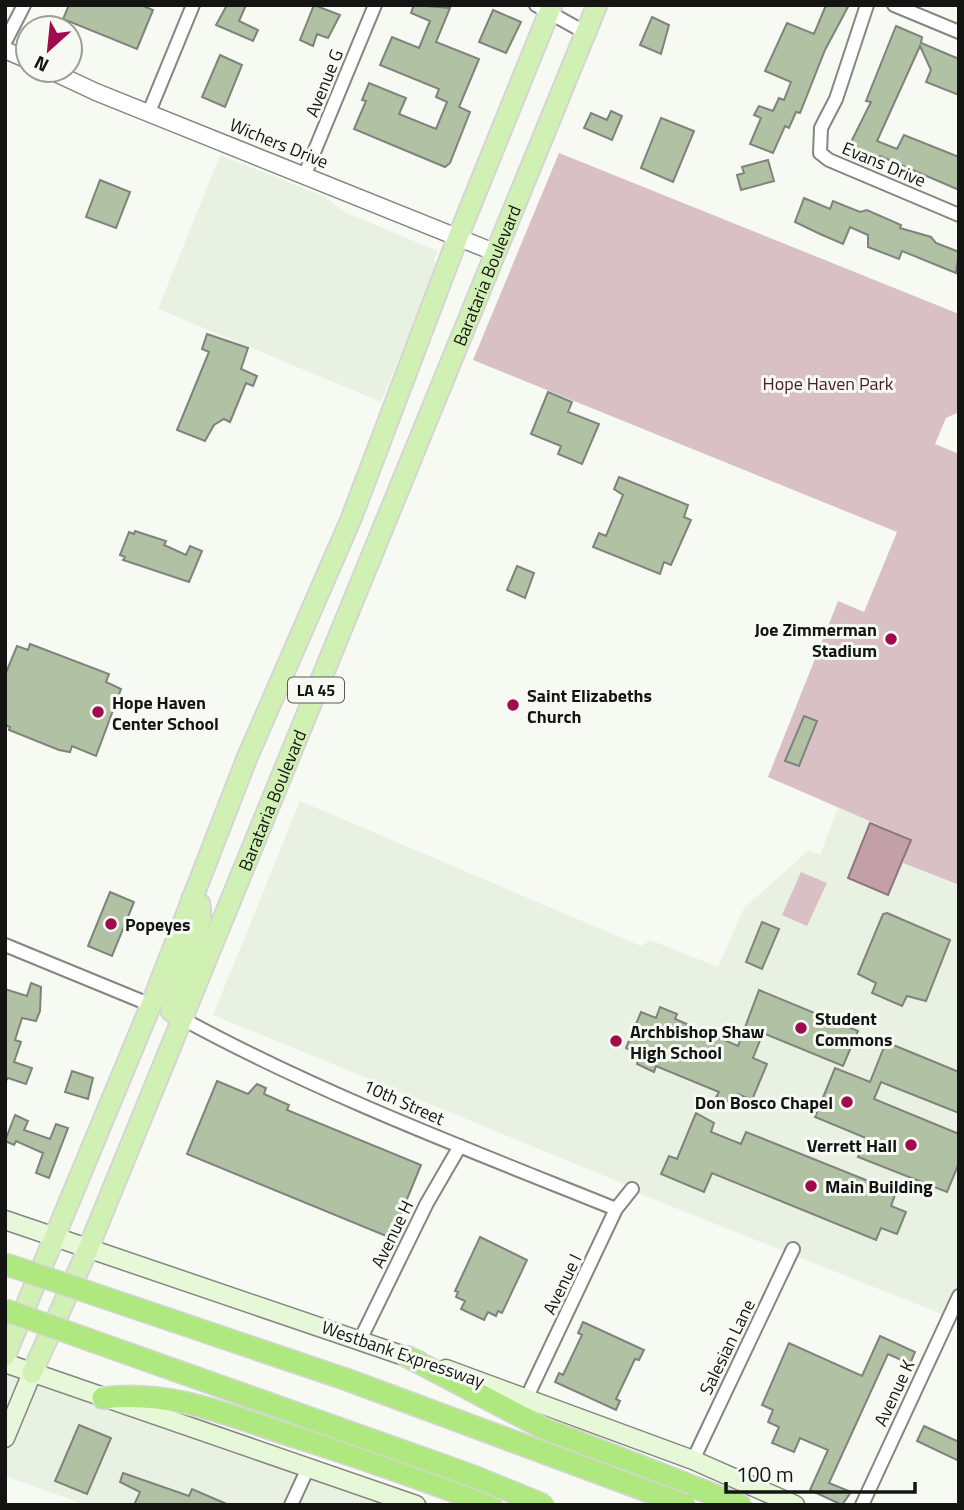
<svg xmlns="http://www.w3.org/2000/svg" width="964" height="1510" font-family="'Titillium Web',sans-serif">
	<rect width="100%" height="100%" fill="#f6faf3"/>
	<!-- built -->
	<path fill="#e9f1e3" d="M220 155 325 197 344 212 438 251 434 260 437 267 381 402 158 309Z
		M300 801 641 946 650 940 718 967 744 908 809 850 820 855 838 808 912 839 903 863 959 886V1321L638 1193 624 1184 213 1015Z
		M5 1373 42 1385 387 1505H86L5 1476Z"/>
	<!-- green -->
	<path fill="#d9c0c5" d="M559 153 959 314V412L946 418 935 444 959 454V885L903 863 911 839 768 777 838 601 864 612 897 532 473 360Z
		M801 872 827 883 807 926 782 915Z"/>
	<!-- water -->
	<path fill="#c39fa7" stroke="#8e767b" stroke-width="2" d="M870 823 911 840 888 895 848 878Z"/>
	<!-- building -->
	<path fill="#b0c1a4" stroke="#7f837c" stroke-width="2" d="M69 5H141L153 10 137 49 63 19Z
		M227 5H246L239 21 258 30 253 41 216 25Z
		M314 5 340 15 328 38 317 34 313 46 300 40Z
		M414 5 450 8 436 42 479 59 459 107 470 112 450 163 445 167 354 129 366 101 362 100 369 83 406 98 399 114 436 129 447 102 436 97 439 89 380 65 392 37 419 48 430 21 411 13Z
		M826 5H849L825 50 800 113 796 112 789 128 785 126 773 153 750 144 761 118 754 115 759 106 773 111 779 98 784 100 791 82 765 71 787 23 814 34Z
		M493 10 521 22 506 53 479 42Z
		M652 17 669 25 661 54 640 45Z
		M896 26 922 37 921 43 959 59V95L926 82 931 70 920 46 877 141 897 149 904 135 959 157V190L880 156 877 162 847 150 871 102 866 101Z
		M220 55 242 65 225 107 202 97Z
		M611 111 622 116 612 140 584 128 591 113 607 120Z
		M661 118 694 131 673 182 641 168Z
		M768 160 774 181 741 190 737 175 744 173 742 167Z
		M100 180 130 192 116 228 86 217Z
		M804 198 830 209 833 201 860 212 867 210 901 225 900 228 931 237 936 243 959 252 956 273 902 251 899 259 868 247V235L850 227 843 244 820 234 795 222Z
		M207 334 248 348 241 369 257 376 253 386 246 383 230 422 224 419 214 425 205 441 177 430 209 352 202 349Z
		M548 392 572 402 568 412 599 424 582 464 558 454 561 446 531 434Z
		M619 477 688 505 684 517 691 520 671 565 664 562 660 574 593 547 599 533 606 536 623 495 614 489Z
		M135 531 166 541 164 545 186 555 190 546 202 551 189 582 123 560 125 557 120 555 129 532 134 534Z
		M517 566 534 573 525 598 507 590Z
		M30 644 109 674 106 682 121 689 96 756 72 746 70 752 59 750 9 730 10 727 5 725V675L17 646 28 650Z
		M804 716 817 721 799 766 785 761Z
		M110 892 134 902 112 956 88 946Z
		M887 913 950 940 926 1001 907 996 902 1006 872 993 876 983 858 974 883 914Z
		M762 922 779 929 762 969 746 962Z
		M31 983 41 987 40 1011 36 1021 22 1018 15 1040 21 1042 14 1062 32 1068 26 1084 8 1078 5 1082V989L27 996Z
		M759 990 858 1031 843 1066 763 1033 753 1058 767 1064 752 1100 738 1094 734 1104 716 1097 719 1092 656 1066 654 1072 637 1064 640 1055 626 1048 641 1012 656 1018 660 1007 677 1014 675 1019 738 1046Z
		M886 1042 959 1072V1113L881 1082 874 1099 959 1134V1163L947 1192 858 1157 866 1138 815 1117 835 1068 870 1082Z
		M72 1071 93 1078 88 1099 65 1092Z
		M217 1081 248 1094 257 1084 266 1088 264 1094 289 1105 287 1110 421 1165 391 1238 187 1154Z
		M696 1113 714 1123 711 1132 741 1144 746 1132 896 1192 891 1206 906 1212 897 1234 881 1228 876 1240 712 1173 704 1192 661 1174 669 1156 677 1159Z
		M15 1115 28 1121 24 1130 50 1139 56 1124 68 1128 49 1178 36 1173 43 1153 16 1141 14 1145 5 1141Z
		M480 1237 527 1260 502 1313 498 1311 496 1316 488 1312 484 1320 461 1309 465 1301 456 1297 458 1292 455 1291Z
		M583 1322 644 1350 639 1360 635 1359 616 1399 620 1401 616 1410 555 1382 559 1373 563 1375 582 1335 578 1333Z
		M880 1336 915 1352 910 1364 888 1354 829 1483 851 1492 842 1505 810 1490 828 1450 800 1438 794 1452 772 1443 779 1427 768 1422 773 1410 762 1405 789 1343 862 1376Z
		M79 1425 111 1438 87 1494 55 1481Z
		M924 1426 959 1442V1461L917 1441Z
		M123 1473 189 1496 192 1489 229 1505H134L140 1492 120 1482Z"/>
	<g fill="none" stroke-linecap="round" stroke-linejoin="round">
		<!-- minor casing -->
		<g stroke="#838780" stroke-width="16">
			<path id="minor" d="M536 5 586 33
				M867 5 836 99 821 128 820 153 829 160 959 215
				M894 5 959 32
				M5 42 24 5
				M149 112 193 5
				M305 174 375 5
				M5 945 151 1005
				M181 1018C318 1093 472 1151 616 1209
				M360 1340 427 1203 460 1146
				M527 1397 616 1209 632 1189
				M693 1460 793 1249
				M291 1505 308 1468
				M862 1505 959 1296"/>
		</g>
		<!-- tertiary casing -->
		<g stroke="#838780" stroke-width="19">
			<path id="tertiary" d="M5 50 28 60
				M49 70 96 92 494 252"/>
		</g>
		<!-- secondary casing -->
		<g stroke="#838780" stroke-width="21">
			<path id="secondary" d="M5 1220 419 1361
				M5 1363 416 1505
				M446 1369 693 1460 795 1505
				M5 1438 32 1373"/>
		</g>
		<!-- primary casing -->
		<g stroke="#d5d5d5" stroke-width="23">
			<g id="primary">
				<path d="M181 1018 171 1011V1005L201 921 200 904 192 898"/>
				<path d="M5 1356 151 1005 247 758 351 519 458 237 552 5"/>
				<path id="s1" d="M32 1373 88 1249 597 5"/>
			</g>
		</g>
		<!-- motorway casing -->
		<g stroke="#d5d5d5" stroke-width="24">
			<path id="motorway" d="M408 1357 545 1429 740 1505
				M103 1398C171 1390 226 1414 289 1435 357 1456 424 1480 491 1505"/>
		</g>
		<!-- minor -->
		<use href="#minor" stroke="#fff" stroke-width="12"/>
		<!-- tertiary -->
		<use href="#tertiary" stroke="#fff" stroke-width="16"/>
		<!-- secondary -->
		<use href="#secondary" stroke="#e7f8d9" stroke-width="18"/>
		<!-- primary -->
		<use href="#primary" stroke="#d0f1b3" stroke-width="19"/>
		<!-- motorway -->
		<use href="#motorway" stroke="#b0e880" stroke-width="21"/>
		<!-- motorway-bridge casing -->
		<g stroke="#d5d5d5" stroke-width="24" stroke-linecap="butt">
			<path id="motorway-bridge" d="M5 1264 348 1380 685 1505
				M5 1310 470 1475 544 1505"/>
		</g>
		<!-- motorway-bridge -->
		<use href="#motorway-bridge" stroke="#b0e880" stroke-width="21"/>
	</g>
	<!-- markers -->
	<g fill="#a10a4d" stroke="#f6faf3" stroke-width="2.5">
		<circle cx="891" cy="639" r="7"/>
		<circle cx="513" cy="705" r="7"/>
		<circle cx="98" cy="712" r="7"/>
		<circle cx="111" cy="924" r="7"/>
		<circle cx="801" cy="1028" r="7"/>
		<circle cx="616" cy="1041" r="7"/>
		<circle cx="847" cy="1102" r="7"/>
		<circle cx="911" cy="1145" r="7"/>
		<circle cx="811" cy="1186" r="7"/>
	</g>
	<g text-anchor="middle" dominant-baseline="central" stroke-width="6" stroke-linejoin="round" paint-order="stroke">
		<!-- shield labels -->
		<rect fill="#f6faf3" stroke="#585a56" stroke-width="2" x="288" y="677.5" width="56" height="25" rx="5"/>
		<g font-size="16" font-weight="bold" fill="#141513">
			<text x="316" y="690">LA 45</text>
		</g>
		<!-- street labels -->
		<g font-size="18" fill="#141513" stroke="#f6faf3">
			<text transform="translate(324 83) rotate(-68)">Avenue G</text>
			<text transform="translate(279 143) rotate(22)">Wichers Drive</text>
			<text transform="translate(884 164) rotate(23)">Evans Drive</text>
			<text stroke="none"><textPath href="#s1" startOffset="1188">Barataria Boulevard</textPath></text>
			<text stroke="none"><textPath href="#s1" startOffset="621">Barataria Boulevard</textPath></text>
			<text transform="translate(404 1102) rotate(24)">10th Street</text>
			<text transform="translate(392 1234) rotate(-64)">Avenue H</text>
			<text transform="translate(562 1284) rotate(-64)">Avenue I</text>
			<text transform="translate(727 1347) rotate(-64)">Salesian Lane</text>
			<text transform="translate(403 1354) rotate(19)">Westbank Expressway</text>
			<text transform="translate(894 1393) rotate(-65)">Avenue K</text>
		</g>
		<!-- park labels -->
		<g font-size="18" fill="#4a1b29" stroke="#f6faf3">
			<text x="828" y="383">Hope Haven Park</text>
		</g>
		<!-- poi labels -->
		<g font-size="18" font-weight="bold" fill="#141513" stroke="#f6faf3" text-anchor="start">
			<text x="877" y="629" text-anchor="end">Joe Zimmerman<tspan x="877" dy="21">Stadium</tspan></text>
			<text x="527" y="695">Saint Elizabeths<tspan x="527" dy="21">Church</tspan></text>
			<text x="112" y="702">Hope Haven<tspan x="112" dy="21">Center School</tspan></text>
			<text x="125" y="924">Popeyes</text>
			<text x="815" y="1018">Student<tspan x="815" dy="21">Commons</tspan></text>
			<text x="630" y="1031">Archbishop Shaw<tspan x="630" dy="21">High School</tspan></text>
			<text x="833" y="1102" text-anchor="end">Don Bosco Chapel</text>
			<text x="897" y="1145" text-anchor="end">Verrett Hall</text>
			<text x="825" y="1186">Main Building</text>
		</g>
	</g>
	<!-- border -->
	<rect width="964" height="1510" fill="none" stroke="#141513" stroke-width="14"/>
	<!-- north arrow -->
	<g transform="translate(49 49) rotate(207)"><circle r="33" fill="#f6faf3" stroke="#9c9e99" stroke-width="2"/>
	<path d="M0-5L12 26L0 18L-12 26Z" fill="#a10a4d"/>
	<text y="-10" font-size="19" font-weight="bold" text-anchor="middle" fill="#141513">N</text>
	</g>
	<!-- scale -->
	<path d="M726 1482v10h189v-10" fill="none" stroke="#141513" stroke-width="3.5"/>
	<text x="736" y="1482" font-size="21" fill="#141513" stroke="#f6faf3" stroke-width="5" paint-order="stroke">100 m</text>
</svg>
